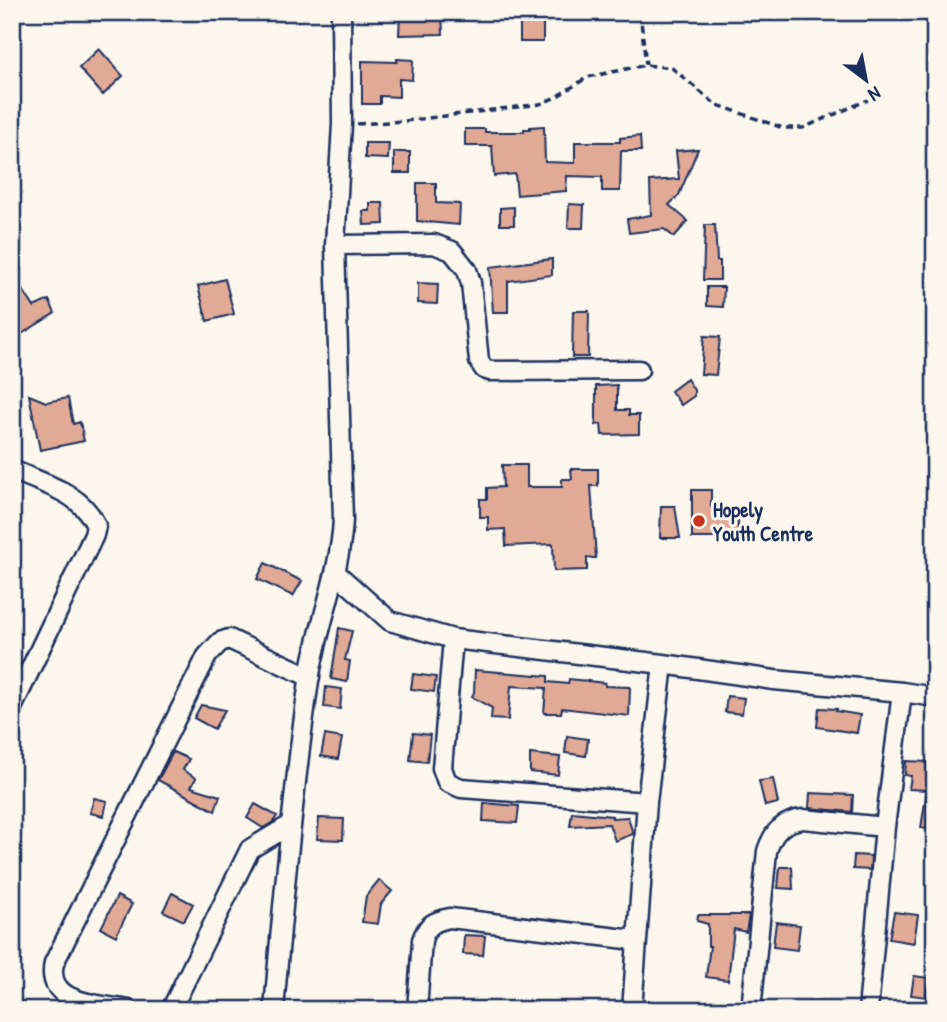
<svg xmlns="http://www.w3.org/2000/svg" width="947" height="1022" font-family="'Patrick Hand',sans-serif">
	<rect width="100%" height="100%" fill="#fbf7ec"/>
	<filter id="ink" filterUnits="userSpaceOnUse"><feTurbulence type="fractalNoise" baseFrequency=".0143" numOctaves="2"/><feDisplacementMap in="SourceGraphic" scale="14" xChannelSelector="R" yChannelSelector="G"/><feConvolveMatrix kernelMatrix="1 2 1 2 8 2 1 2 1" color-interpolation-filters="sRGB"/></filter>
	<g filter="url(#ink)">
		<!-- building -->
		<path fill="#e0aa96" stroke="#1b2f5e" stroke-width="2" d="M400 12H442L443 34 399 35Z
			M520 12H543V42H520Z
			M99 49 123 76 103 95 79 68Z
			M397 59 413 60 412 80 399 79V97L380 96V104H362V61L397 62Z
			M544 126 545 162 575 163V142H620V138L640 136 641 151H621L620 191H602V177L567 176 566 191 517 195 515 174 494 176 492 146H465V129H485V132H524V129H530V127Z
			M365 143H389L388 159 365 158Z
			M698 149 679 195 669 205 688 221 674 237 664 229 629 233 627 219 651 215 650 181 679 179 676 151Z
			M394 152H410V173H394Z
			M417 183H436V203L460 204 459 225 417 221Z
			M370 203H383L384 224 364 225 363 211H370Z
			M569 204 584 205 583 228H568Z
			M514 207V225H500V208Z
			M705 225H715L717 261H720V280H703Z
			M552 259V275L508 281V312H493L490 267Z
			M225 279 234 314 207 321 198 286Z
			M418 283 438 284 437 304 418 303Z
			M707 287H724L723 307 707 306Z
			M23 290 34 307 49 300 55 313 12 340V297Z
			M573 311H589L588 357H572Z
			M704 336 720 337 716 375 701 374Z
			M687 379 694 390V396L681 405 671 391Z
			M617 385V410H629V415H639V434L602 435 601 424 596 425V386Z
			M29 395 46 402 68 398 73 424 80 422 84 441 40 450Z
			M502 465H527V487H562V479H572L571 469H598V486H591L596 558H587V570L554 571 553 544 506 546 505 529 488 530V517H480V499H487V488L503 487Z
			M692 490H711V507H738V538H692Z
			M661 506H675L680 538H660Z
			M265 563 302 581 293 596 257 579Z
			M339 628 352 631 345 660 350 661 347 682 331 679Z
			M475 670 548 676V682L568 684 569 679 605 683V686L630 687 629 716 562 708 561 713H544L546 688 511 686 508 720 491 719 492 708 472 697 474 692Z
			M413 674 436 677 434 692 411 689Z
			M326 687 342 689 340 709 324 707Z
			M727 696 744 698 742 714 725 712Z
			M201 705 225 710 214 729 194 718Z
			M819 708 837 709 836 711 860 715 857 733 817 727Z
			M413 733 430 735 427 762 410 760Z
			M325 735 342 738 338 759 321 756Z
			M567 736 588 739 586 756 565 753Z
			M173 752 189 759 183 770 196 778 191 787 220 796 215 811 158 780Z
			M530 754 560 757 558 775 530 772Z
			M906 761 929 762 926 790 909 789 911 776 905 775Z
			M773 779 778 803 765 806 759 781Z
			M927 790H935V830L921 828Z
			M810 793 853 795 852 812 809 808Z
			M94 798 107 801 104 816 90 813Z
			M484 803 519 806 517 823 483 821Z
			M255 804 277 816 273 822 263 828 247 818Z
			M572 812 612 816V818L628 817 633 834 615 841 609 824 570 826Z
			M319 818 344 819 343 840 317 839Z
			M854 855 871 856 870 870 853 869Z
			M780 867H792L793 889 778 888Z
			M379 880 392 891 381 904 378 924 362 922 366 896Z
			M172 893 193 904 184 921 163 911Z
			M117 896 132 904 116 936 101 928Z
			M894 912 918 915 914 943 889 939Z
			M698 915H749L746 932 734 929 728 980 706 977 710 946H708V924L697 921Z
			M776 922 800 925 797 950 773 947Z
			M464 935 485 936 483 955 463 954Z
			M914 976 929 978 926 997 911 995Z"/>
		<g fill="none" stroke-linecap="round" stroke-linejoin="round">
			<!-- minor casing -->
			<g stroke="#1b2f5e" stroke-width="23">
				<path id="minor" d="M335 245 434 244 452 251 467 270 471 283 479 361 484 369 490 371 639 370
					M12 470C42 483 83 493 96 526L94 535 12 708
					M336 573 390 621 453 639 663 664 774 680 902 692
					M453 639 442 768 447 782 461 788 647 802
					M129 1010C99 1004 45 1005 54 963L207 656 220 642 229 639 310 677
					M171 1010 250 849 290 825
					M274 1010C283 900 293 790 309 681 317 627 340 575 343 520L335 245 342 124 341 12
					M417 1010 422 940C427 925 434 921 450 918L635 940
					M632 1010 647 802 663 664
					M751 1010 767 851C773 832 783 821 803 819L885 827
					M868 1010 885 827 902 692 935 697"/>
			</g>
			<!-- path -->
			<path stroke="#1b2f5e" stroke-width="3.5" stroke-dasharray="7 5" stroke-linecap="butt" d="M640 12 646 65
				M357 124 405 121 540 104 556 97 588 77 646 65 672 68 715 104 783 128H803L868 100"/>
			<!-- minor -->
			<use href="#minor" stroke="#fbf7ec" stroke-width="18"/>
		</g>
	</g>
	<!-- markers -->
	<circle fill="#c8321e" stroke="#fbf7ec" stroke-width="2.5" cx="699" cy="521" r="7"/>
	<g text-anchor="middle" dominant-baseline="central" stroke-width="6" stroke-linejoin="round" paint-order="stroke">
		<!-- poi labels -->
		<g font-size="21" font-weight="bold" fill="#1b2f5e" stroke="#fbf7ec" text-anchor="start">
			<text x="713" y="509">Hopely<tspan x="713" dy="24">Youth Centre</tspan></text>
		</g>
	</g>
	<!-- margin -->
	<rect width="947" height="1022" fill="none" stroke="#fbf7ec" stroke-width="42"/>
	<rect x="21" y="21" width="905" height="980" fill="none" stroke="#1b2f5e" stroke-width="2.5" filter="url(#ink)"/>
	<!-- north arrow -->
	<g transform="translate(866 80) rotate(148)" stroke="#fbf7ec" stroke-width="5" paint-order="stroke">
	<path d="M0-5L12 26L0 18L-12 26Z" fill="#1b2f5e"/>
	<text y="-10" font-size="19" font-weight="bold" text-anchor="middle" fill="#1b2f5e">N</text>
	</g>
</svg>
